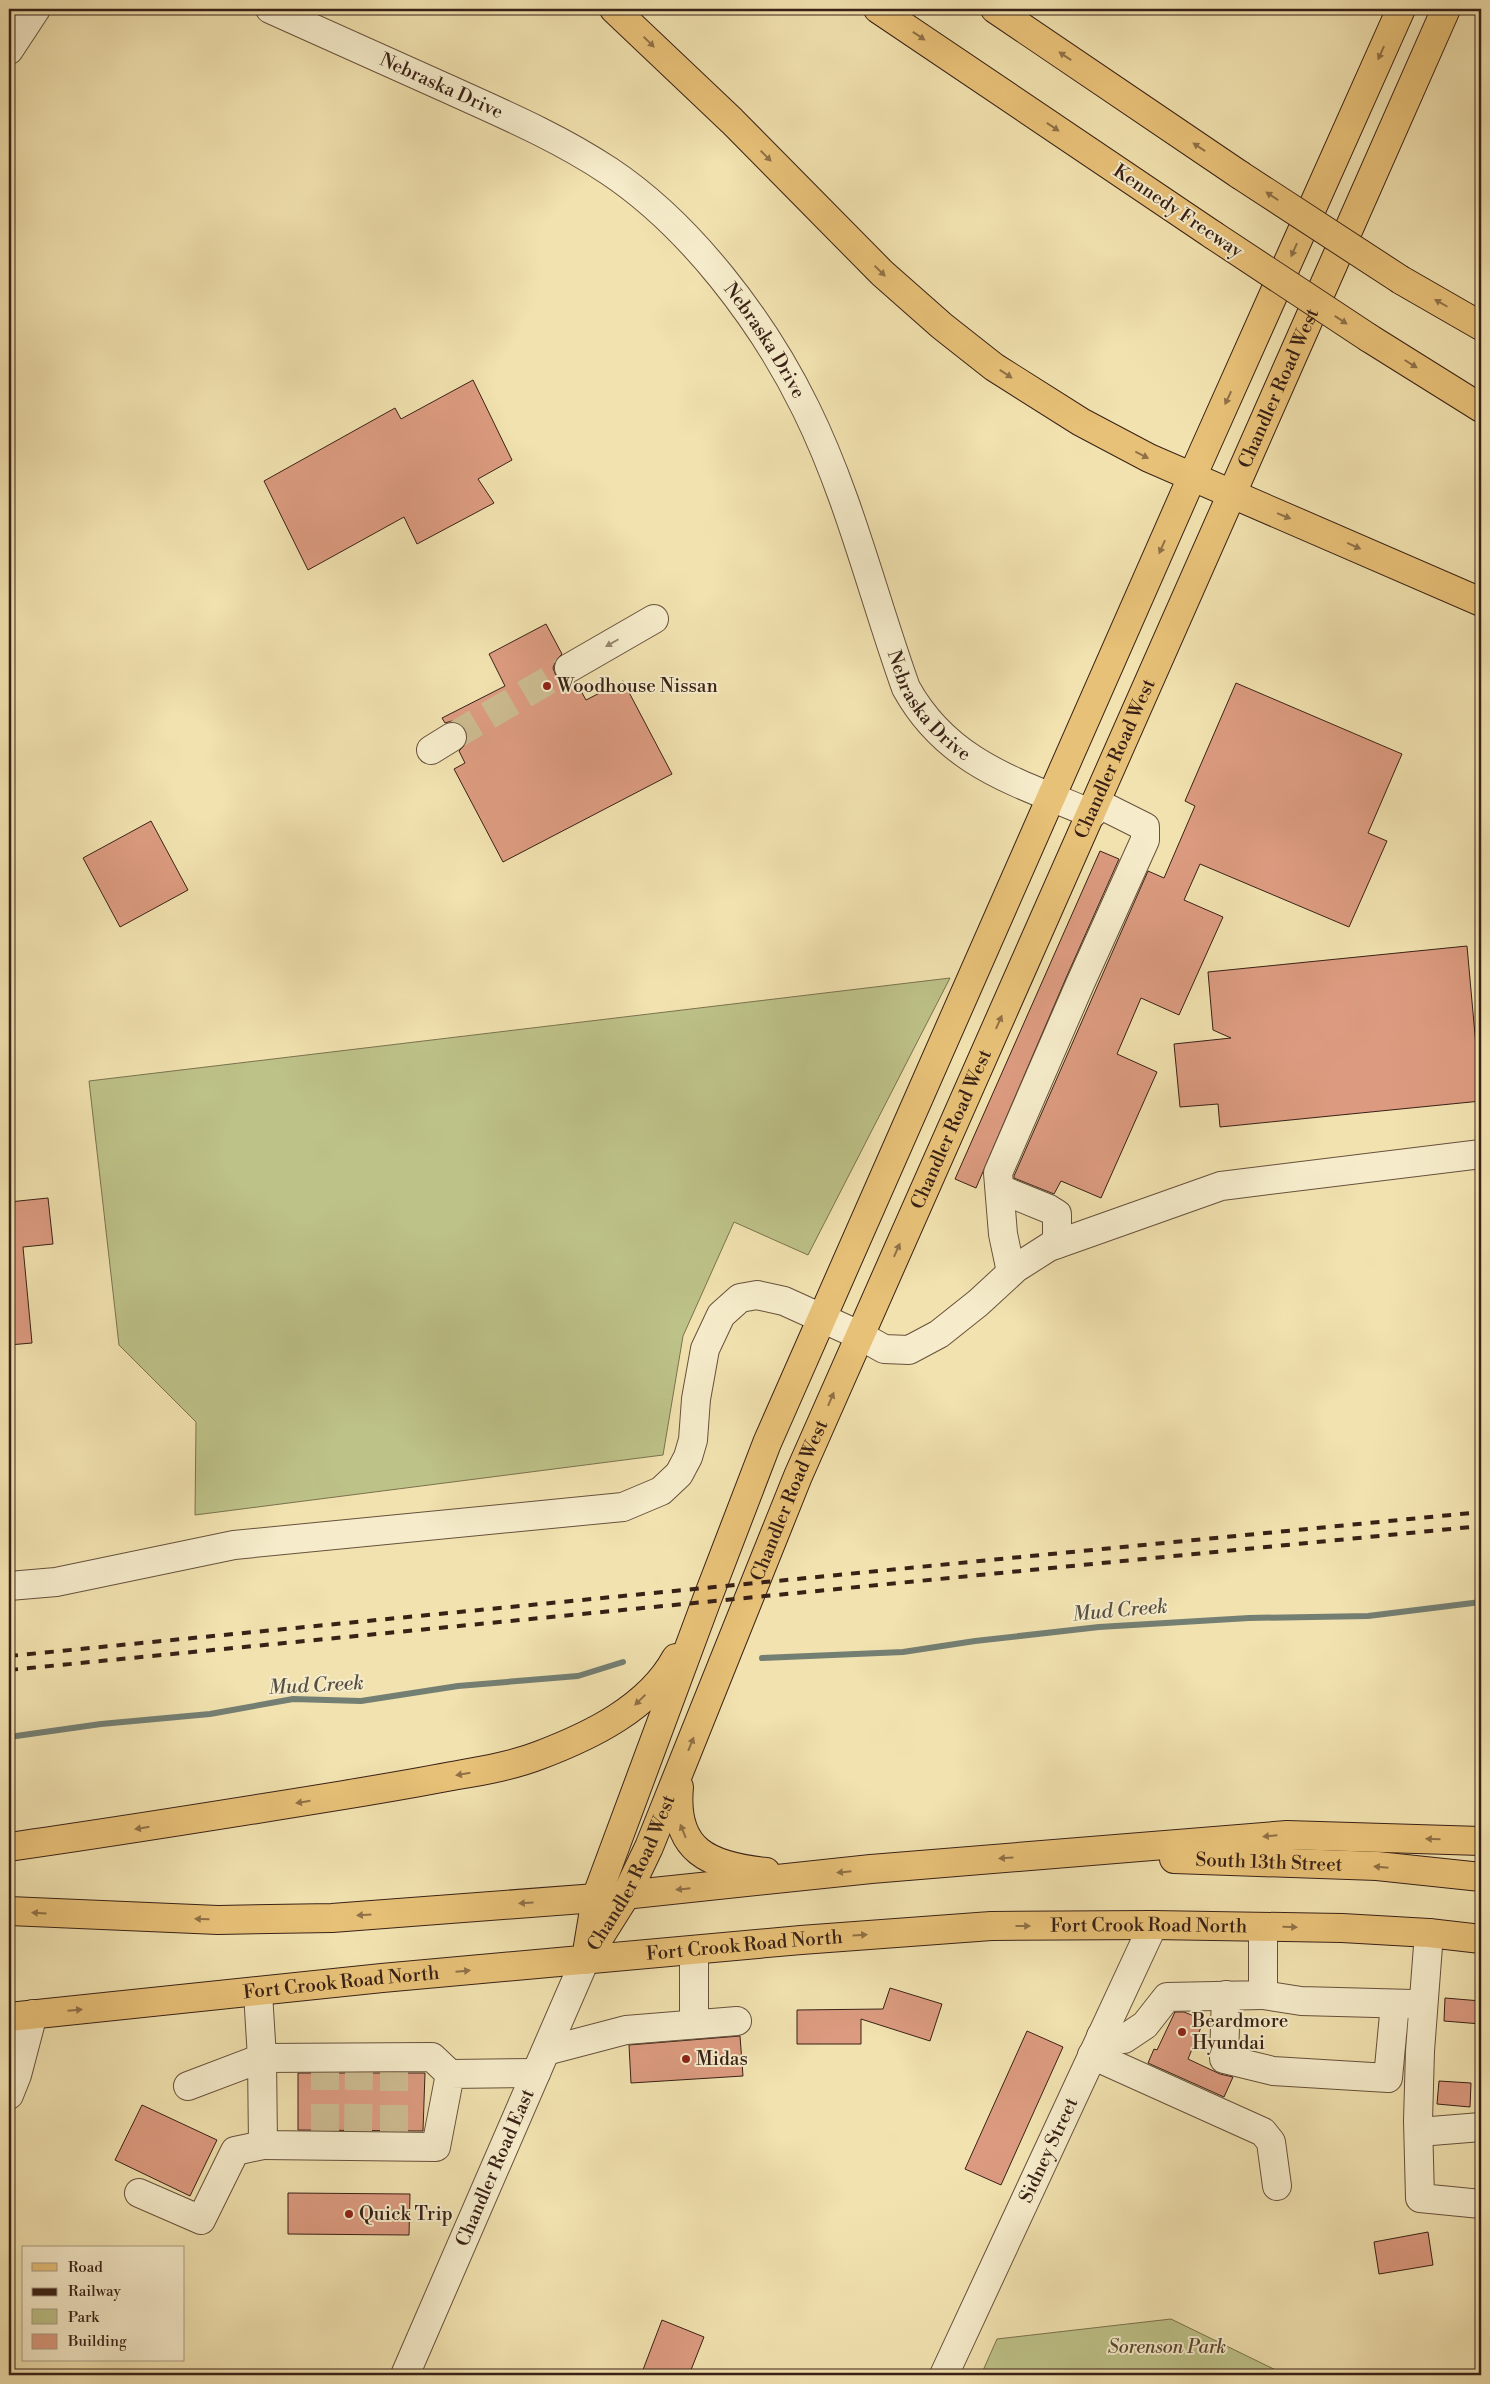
<svg xmlns="http://www.w3.org/2000/svg" width="1490" height="2384" font-family="'Libre Bodoni',serif">
	<rect width="100%" height="100%" fill="#f1e2af"/>
	<filter id="stains"><feTurbulence type="fractalNoise" baseFrequency=".004" numOctaves="4"/><feColorMatrix values="0 0 0 0 .2 0 0 0 0 .09 0 0 0 0 .02 0 0 0 .5 -.17"/></filter>
	<radialGradient id="worn" r=".72"><stop offset=".6" stop-color="#630" stop-opacity="0"/><stop offset="1" stop-color="#630" stop-opacity=".3"/></radialGradient>
	<!-- green -->
	<path fill="#bdc288" stroke="#7b724f" d="M950 978 808 1255 734 1222 683 1336 663 1455 195 1515 196 1422 119 1345 89 1081Z
		M1171 2319 1286 2375H981L997 2339Z"/>
	<g fill="none" stroke-linecap="round" stroke-linejoin="round">
		<!-- stream -->
		<path stroke="#747f73" stroke-width="6" d="M762 1658 903 1652 975 1641 1099 1627 1249 1618 1368 1616 1481 1602
			M9 1737 101 1724 210 1714 293 1699 361 1701 458 1686 578 1676 623 1662"/>
	</g>
	<!-- building -->
	<path fill="#dc9b80" stroke="#392116" d="M473 380 512 460 478 479 494 503 417 544 404 517 308 570 264 481 395 408 401 419Z
		M546 624 562 654 556 660 553 668 556 676 562 682 568 684 576 682 586 700 623 681 672 774 503 862 454 769 465 763 459 751 466 744 468 736 465 729 459 723 452 721 445 723 442 718 505 686 489 654Z
		M1236 683 1402 754 1368 833 1387 841 1349 927 1200 864 1184 900 1223 917 1179 1015 1141 998 1117 1054 1157 1072 1101 1198 1061 1181 1054 1194 1014 1178V1176L1148 871 1164 878 1195 806 1185 801Z
		M151 821 188 890 120 927 83 858Z
		M1100 851 1119 859 1066 978 976 1188 955 1179Z
		M1467 946 1481 1101 1220 1127 1218 1104 1180 1107 1174 1044 1231 1038 1213 1030 1208 972Z
		M48 1198 53 1244 23 1247 32 1343 9 1345V1202Z
		M890 1988 942 2004 930 2041 861 2019V2044H797V2010L883 2009Z
		M1445 1998 1481 2001V2024L1444 2021Z
		M1175 2012H1184L1204 2020 1188 2059 1220 2074 1233 2077 1224 2097 1148 2063 1154 2049 1157 2050Z
		M1027 2031 1063 2047 1001 2185 965 2169Z
		M740 2036 743 2076 631 2083 629 2045Z
		M298 2073H425L423 2131 298 2130Z
		M1439 2081 1471 2083 1470 2107 1437 2104Z
		M142 2105 217 2140 190 2196 115 2160Z
		M288 2193 410 2194 409 2235 288 2234Z
		M1428 2232 1433 2265 1379 2274 1374 2242Z
		M662 2320 704 2337 689 2375H641Z"/>
	<g fill="none" stroke-linecap="round" stroke-linejoin="round">
		<!-- minor-tunnel -->
		<path stroke="#ccbb90" stroke-width="28" stroke-dasharray="28 14" stroke-linecap="butt" d="M452 737 569 668
			M325 2132V2070
			M358 2132 359 2070
			M394 2133V2070"/>
		<!-- minor casing -->
		<g stroke="#67513c" stroke-width="30">
			<g id="minor">
				<path id="s1" d="M270 9C328 35 387 61 446 88 501 113 558 137 609 171 690 225 763 321 806 409 849 496 873 596 906 688 948 764 1017 782 1092 814"/>
				<path d="M9 50 36 9"/>
				<path d="M569 668 654 619"/>
				<path d="M431 750 452 737"/>
				<path d="M1000 1189 1049 1209 1057 1214V1244"/>
				<path d="M1011 1272 1003 1234 998 1173 1080 984 1145 840V827L1097 803"/>
				<path d="M9 1586 56 1582 234 1545 623 1507 661 1491 679 1474 688 1457 693 1440 696 1399 705 1349 721 1315 740 1298 757 1295 784 1301 859 1335 884 1349 909 1350 939 1334 978 1303 1016 1268 1049 1247 1221 1186 1481 1154"/>
				<path d="M1429 1933 1420 2051 1418 2121 1420 2198 1481 2204"/>
				<path d="M258 1993 262 2058 263 2145 436 2147 450 2074 536 2073"/>
				<path d="M1226 1995 1224 2059 1273 2071 1388 2078 1395 2004"/>
				<path d="M1263 1995 1301 2001 1413 2004"/>
				<path d="M694 2024V1950"/>
				<path d="M1101 2036 1124 2039 1145 2025 1167 1997 1263 1995V1927"/>
				<path d="M546 2051 626 2030 737 2021"/>
				<path d="M1092 2055 1263 2132 1271 2142 1277 2186"/>
				<path d="M188 2086 262 2058 432 2057 450 2074"/>
				<path d="M9 2095 17 2075 33 2014"/>
				<path d="M1419 2132 1481 2127"/>
				<path d="M139 2193 201 2220 235 2151 263 2145"/>
				<path id="s2" d="M405 2375 585 1960"/>
				<path id="s3" d="M944 2375 1153 1925"/>
			</g>
		</g>
		<!-- major casing -->
		<g stroke="#392116" stroke-width="30">
			<g id="major">
				<path d="M679 1787C673 1851 709 1866 766 1872"/>
				<path d="M9 1847C121 1831 233 1813 344 1795 380 1789 416 1783 452 1776 481 1771 512 1766 540 1755 590 1736 649 1708 676 1658"/>
				<path id="s4" d="M1174 1859 1377 1866 1481 1877"/>
				<path d="M9 1911 218 1920 332 1918 596 1898 871 1869 1287 1835 1481 1841"/>
				<path d="M588 1946 596 1898 706 1602 767 1443 1192 477 1401 9"/>
				<path id="s5" d="M585 1960 626 1895 649 1847 798 1476 1446 9"/>
				<path id="s6" d="M9 2017 382 1978 801 1940 991 1926 1153 1925 1342 1928 1429 1933 1481 1939"/>
			</g>
		</g>
		<!-- highway casing -->
		<g stroke="#392116" stroke-width="30">
			<path id="highway" d="M614 9 732 121 882 273 942 326 994 367 1081 422 1149 458 1481 602
				M878 9 1213 235
				M995 9 1240 175
				M1401 280 1481 326
				M1369 338 1481 408"/>
		</g>
		<!-- minor -->
		<use href="#minor" stroke="#f6eccb" stroke-width="28"/>
		<!-- major -->
		<use href="#major" stroke="#e8c178" stroke-width="28"/>
		<!-- highway -->
		<use href="#highway" stroke="#e8c178" stroke-width="28"/>
		<!-- rail -->
		<path stroke="#392116" stroke-width="4" stroke-dasharray="9 9" stroke-linecap="butt" d="M9 1656 1481 1512
			M9 1670 1481 1526"/>
		<!-- highway-bridge casing -->
		<g stroke="#392116" stroke-width="30" stroke-linecap="butt">
			<path id="highway-bridge" d="M1240 175 1401 280
				M1213 235 1369 338"/>
		</g>
		<!-- highway-bridge -->
		<use href="#highway-bridge" stroke="#e8c178" stroke-width="28"/>
	</g>
	<!-- one-way arrows -->
	<defs><path id="oneway-solid" d="M-6-.8H1V-3.2L6.5 0L1 3.2V.8H-6Z" transform="scale(1.25)"/></defs>
	<g fill="#907147">
		<use href="#oneway-solid" transform="translate(919 36) rotate(34)"/>
		<use href="#oneway-solid" transform="translate(649 42) rotate(44)"/>
		<use href="#oneway-solid" transform="translate(1381 53) rotate(114)"/>
		<use href="#oneway-solid" transform="translate(1065 56) rotate(-146)"/>
		<use href="#oneway-solid" transform="translate(1053 127) rotate(34)"/>
		<use href="#oneway-solid" transform="translate(1199 147) rotate(-146)"/>
		<use href="#oneway-solid" transform="translate(766 156) rotate(45)"/>
		<use href="#oneway-solid" transform="translate(1272 196) rotate(-147)"/>
		<use href="#oneway-solid" transform="translate(1294 250) rotate(114)"/>
		<use href="#oneway-solid" transform="translate(880 271) rotate(44)"/>
		<use href="#oneway-solid" transform="translate(1441 303) rotate(-150)"/>
		<use href="#oneway-solid" transform="translate(1341 320) rotate(33)"/>
		<use href="#oneway-solid" transform="translate(1411 364) rotate(32)"/>
		<use href="#oneway-solid" transform="translate(1006 374) rotate(33)"/>
		<use href="#oneway-solid" transform="translate(1228 398) rotate(115)"/>
		<use href="#oneway-solid" transform="translate(1142 455) rotate(27)"/>
		<use href="#oneway-solid" transform="translate(1284 516) rotate(22)"/>
		<use href="#oneway-solid" transform="translate(1354 546) rotate(24)"/>
		<use href="#oneway-solid" transform="translate(1162 547) rotate(114)"/>
		<use href="#oneway-solid" transform="translate(999 1022) rotate(-66)"/>
		<use href="#oneway-solid" transform="translate(897 1250) rotate(-66)"/>
		<use href="#oneway-solid" transform="translate(831 1399) rotate(-67)"/>
		<use href="#oneway-solid" transform="translate(640 1700) rotate(136)"/>
		<use href="#oneway-solid" transform="translate(691 1744) rotate(-68)"/>
		<use href="#oneway-solid" transform="translate(463 1774) rotate(170)"/>
		<use href="#oneway-solid" transform="translate(303 1802) rotate(171)"/>
		<use href="#oneway-solid" transform="translate(142 1828) rotate(171)"/>
		<use href="#oneway-solid" transform="translate(683 1831) rotate(-112)"/>
		<use href="#oneway-solid" transform="translate(1270 1836) rotate(175)"/>
		<use href="#oneway-solid" transform="translate(1433 1839) rotate(-178)"/>
		<use href="#oneway-solid" transform="translate(1006 1858) rotate(176)"/>
		<use href="#oneway-solid" transform="translate(1381 1867) rotate(-175)"/>
		<use href="#oneway-solid" transform="translate(844 1872) rotate(174)"/>
		<use href="#oneway-solid" transform="translate(683 1889) rotate(174)"/>
		<use href="#oneway-solid" transform="translate(526 1903) rotate(176)"/>
		<use href="#oneway-solid" transform="translate(39 1913) rotate(-177)"/>
		<use href="#oneway-solid" transform="translate(364 1915) rotate(176)"/>
		<use href="#oneway-solid" transform="translate(202 1919) rotate(-178)"/>
		<use href="#oneway-solid" transform="translate(1023 1926)"/>
		<use href="#oneway-solid" transform="translate(1290 1927) rotate(1)"/>
		<use href="#oneway-solid" transform="translate(860 1935) rotate(-4)"/>
		<use href="#oneway-solid" transform="translate(463 1971) rotate(-5)"/>
		<use href="#oneway-solid" transform="translate(75 2010) rotate(-5)"/>
	</g>
	<use fill="#988670" href="#oneway-solid" transform="translate(612 643) rotate(150)"/>
	<!-- markers -->
	<g fill="#8f2418" stroke="#f6eccb" stroke-width="2">
		<circle cx="547" cy="686" r="5"/>
		<circle cx="1182" cy="2032" r="5"/>
		<circle cx="686" cy="2059" r="5"/>
		<circle cx="349" cy="2214" r="5"/>
	</g>
	<g text-anchor="middle" dominant-baseline="central" stroke-width="4" stroke-linejoin="round" paint-order="stroke">
		<!-- street labels -->
		<g font-size="19" fill="#392116" stroke="#f6eccb">
			<text stroke="none"><textPath href="#s1" startOffset="188">Nebraska Drive</textPath></text>
			<text transform="translate(1178 211) rotate(34)">Kennedy Freeway</text>
			<text stroke="none"><textPath href="#s1" startOffset="608">Nebraska Drive</textPath></text>
			<text stroke="none"><textPath href="#s5" startOffset="1719">Chandler Road West</textPath></text>
			<text stroke="none"><textPath href="#s1" startOffset="1012">Nebraska Drive</textPath></text>
			<text stroke="none"><textPath href="#s5" startOffset="1314">Chandler Road West</textPath></text>
			<text stroke="none"><textPath href="#s5" startOffset="909">Chandler Road West</textPath></text>
			<text stroke="none"><textPath href="#s5" startOffset="504">Chandler Road West</textPath></text>
			<text stroke="none"><textPath href="#s4" startOffset="95">South 13th Street</textPath></text>
			<text stroke="none"><textPath href="#s5" startOffset="99">Chandler Road West</textPath></text>
			<text stroke="none"><textPath href="#s6" startOffset="1144">Fort Crook Road North</textPath></text>
			<text stroke="none"><textPath href="#s6" startOffset="739">Fort Crook Road North</textPath></text>
			<text stroke="none"><textPath href="#s6" startOffset="334">Fort Crook Road North</textPath></text>
			<text stroke="none"><textPath href="#s3" startOffset="248">Sidney Street</textPath></text>
			<text stroke="none"><textPath href="#s2" startOffset="226">Chandler Road East</textPath></text>
		</g>
		<!-- poi labels -->
		<g font-size="19" fill="#392116" stroke="#f6eccb" text-anchor="start">
			<text x="557" y="686">Woodhouse Nissan</text>
			<text x="1192" y="2021">Beardmore<tspan x="1192" dy="22">Hyundai</tspan></text>
			<text x="696" y="2059">Midas</text>
			<text x="359" y="2214">Quick Trip</text>
		</g>
		<!-- park labels -->
		<g font-size="19" font-style="italic" fill="#5a4932" stroke="#f6eccb">
			<text x="1167" y="2347">Sorenson Park</text>
		</g>
		<!-- water labels -->
		<g font-size="20" font-style="italic" fill="#565044" stroke="#f6eccb">
			<text transform="translate(1120 1611) rotate(-5)">Mud Creek</text>
			<text transform="translate(316 1686) rotate(-3)">Mud Creek</text>
		</g>
	</g>
	<!-- margin -->
	<rect width="1490" height="2384" fill="none" stroke="#f1e2af" stroke-width="30"/>
	<rect x="10" y="10" width="1470" height="2364" fill="none" stroke="#392116" stroke-width="2.5"/>
	<rect x="15" y="15" width="1460" height="2354" fill="none" stroke="#392116"/>
	<!-- legend -->
	<rect x="22" y="2246" width="162" height="115" fill="#f6eccb" stroke="#aa9b83"/>
	<rect x="32" y="2263" width="25" height="8" fill="#e8c178" stroke="#aa9b83"/>
	<text x="68" y="2272" font-size="15" fill="#392116">Road</text>
	<rect x="32" y="2288" width="25" height="8" fill="#392116" stroke="#aa9b83"/>
	<text x="68" y="2296" font-size="15" fill="#392116">Railway</text>
	<rect x="32" y="2309" width="25" height="15" fill="#bdc288" stroke="#aa9b83"/>
	<text x="68" y="2322" font-size="15" fill="#392116">Park</text>
	<rect x="32" y="2334" width="25" height="15" fill="#dc9b80" stroke="#aa9b83"/>
	<text x="68" y="2346" font-size="15" fill="#392116">Building</text>
	<rect width="100%" height="100%" filter="url(#stains)"/>
	<rect width="100%" height="100%" fill="url(#worn)"/>
</svg>
